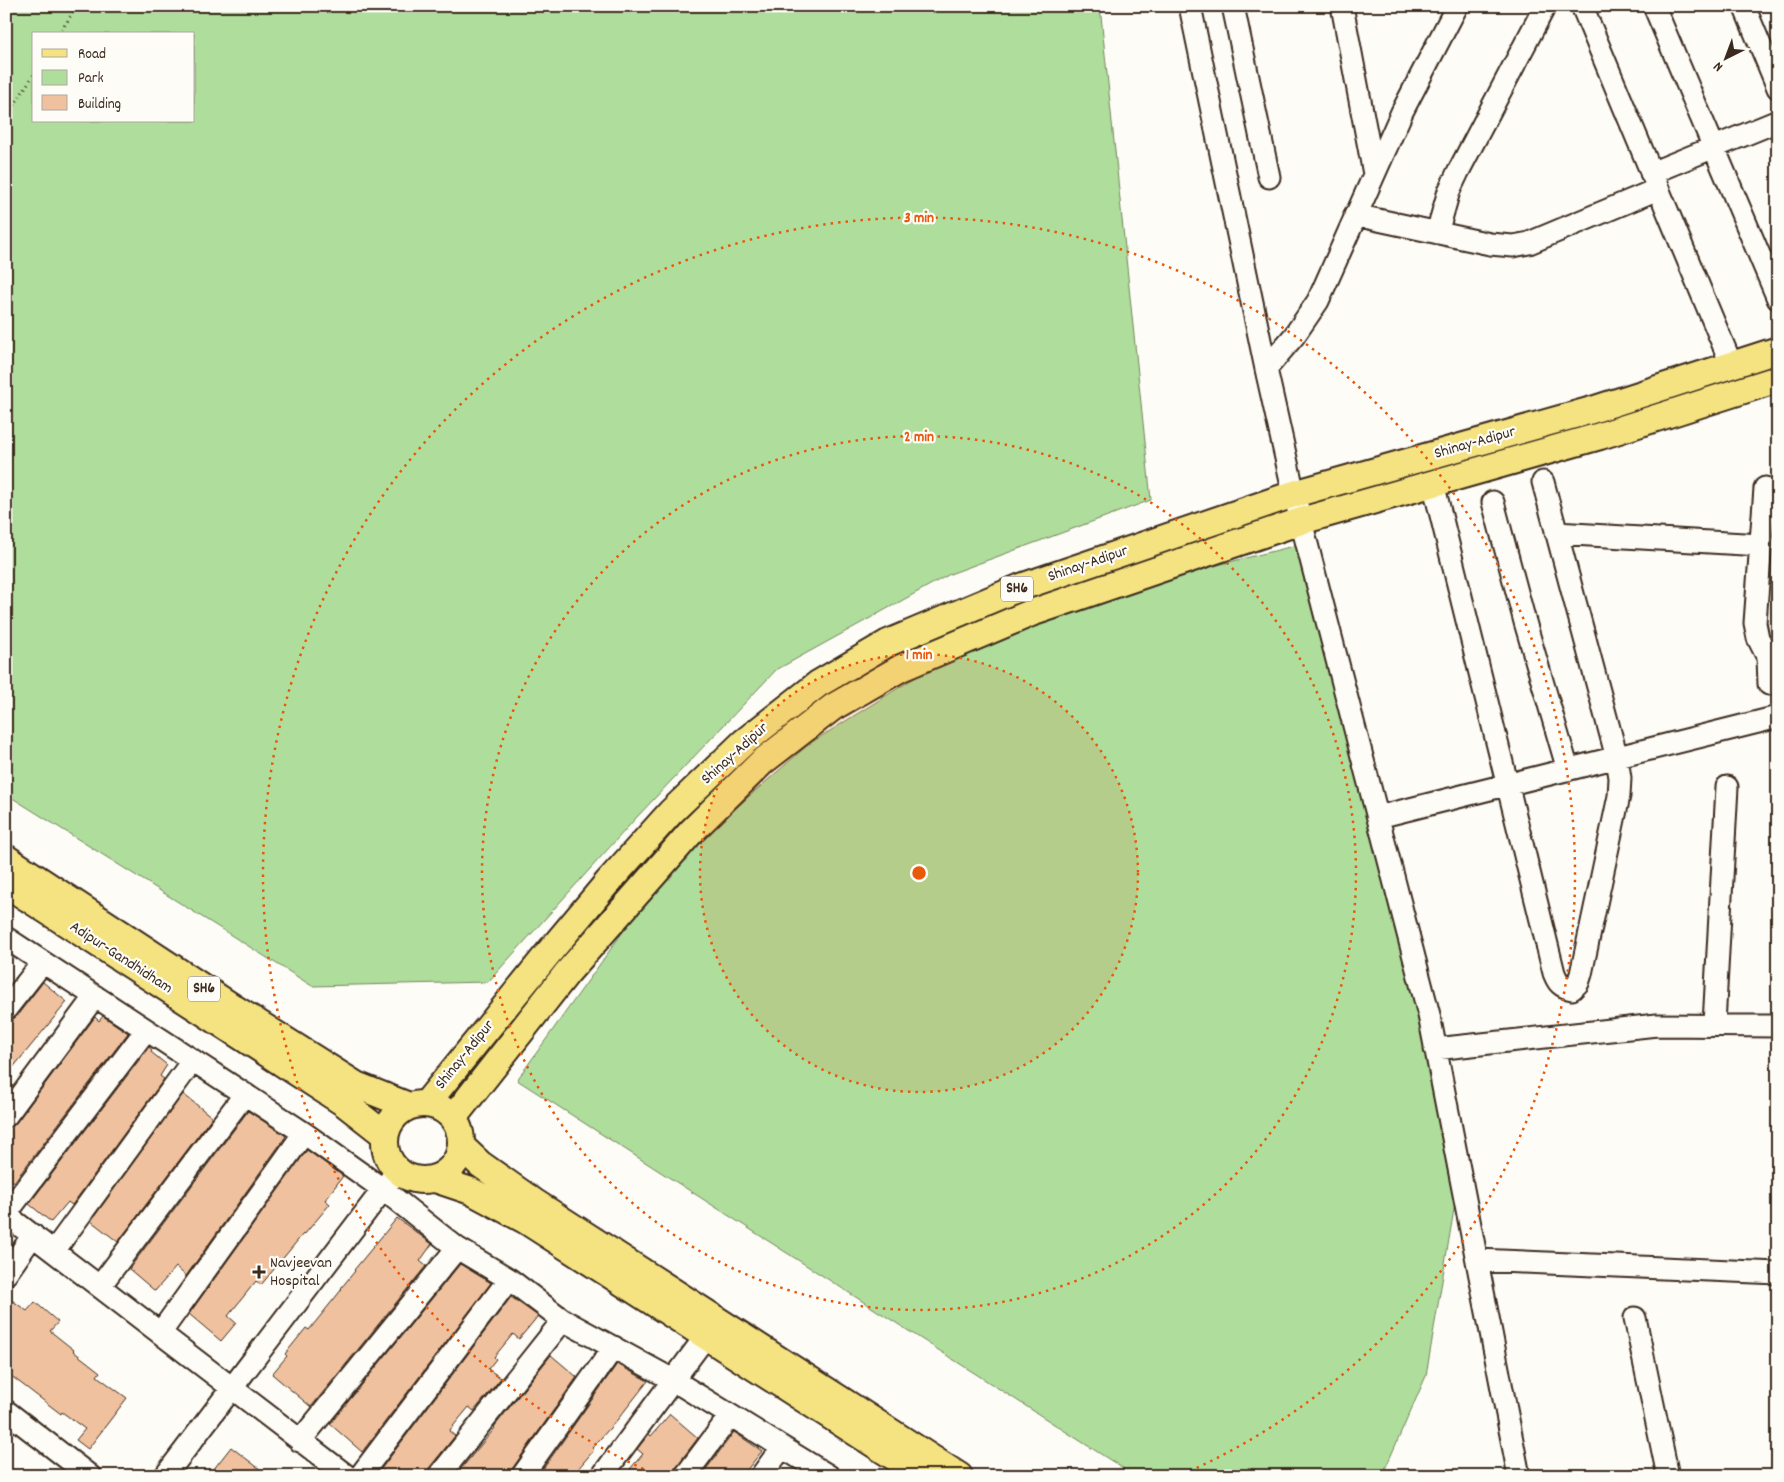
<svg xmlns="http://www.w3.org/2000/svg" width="1784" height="1482" font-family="Dekko,sans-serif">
	<rect width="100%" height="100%" fill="#fdfcf7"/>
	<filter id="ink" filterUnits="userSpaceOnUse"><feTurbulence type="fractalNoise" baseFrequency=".02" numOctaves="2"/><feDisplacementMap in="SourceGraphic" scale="10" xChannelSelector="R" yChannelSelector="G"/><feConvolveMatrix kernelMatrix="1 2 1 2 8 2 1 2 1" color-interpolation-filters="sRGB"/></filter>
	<g filter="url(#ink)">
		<!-- green -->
		<path fill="#afdd9c" stroke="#75845d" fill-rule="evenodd" d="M6 6H1100L1151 500 950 574 776 670 636 818 488 982 312 986 6 794ZM34 34H194V121H34Z
			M1318 540 1462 1162 1426 1376 1382 1476H1135L517 1080 640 908 713 828 809 744 940 662 1097 595Z"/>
		<!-- building -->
		<path fill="#efc19e" stroke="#3b2a1e" d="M43 982 67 1002 6 1076V1021L11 1020 16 1017Z
			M103 1016 128 1033 14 1182 6 1176V1128L11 1127 16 1123 95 1017 99 1021Z
			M149 1047 152 1050 151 1052 167 1065 160 1076 164 1079 72 1205 68 1202 51 1222 29 1204Z
			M183 1094 212 1117 118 1242 91 1221Z
			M248 1111 286 1136 186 1276 176 1267 155 1291 129 1269Z
			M307 1150 343 1176 325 1200 330 1204 304 1235 303 1234 261 1285 256 1281 228 1316 236 1323 221 1341 189 1314Z
			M397 1218 432 1244 420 1261 426 1266 311 1407 272 1374 287 1356 285 1354 306 1328 309 1330 342 1289 341 1288 355 1271 354 1270Z
			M460 1264 491 1283 362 1452 330 1424Z
			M6 1296 27 1311 35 1302 58 1322 50 1331 74 1350 73 1351 100 1372 97 1376 127 1398 88 1449 76 1440 85 1429 62 1412 61 1414 6 1372Z
			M511 1297 538 1316 519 1339 513 1334 494 1357 496 1359 488 1369 501 1378 474 1411 469 1407 449 1431 455 1436 429 1468 427 1476H390L381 1469Z
			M551 1355 577 1377 512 1469 510 1476H455L495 1428 494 1427Z
			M617 1364 648 1381 618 1419 592 1448 594 1450 572 1476H538Z
			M670 1414 698 1438 675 1468 673 1476H638L630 1469 643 1454 637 1449 649 1434 651 1436Z
			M734 1432 762 1451 742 1476H701Z
			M231 1447 269 1476H221L213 1470Z"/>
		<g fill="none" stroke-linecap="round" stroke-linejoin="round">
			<!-- minor casing -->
			<g stroke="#3b2a1e" stroke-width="25">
				<path id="minor" d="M1190 6 1266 369 1294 494 1429 1015 1519 1476
					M1233 6 1269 177
					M1342 6 1374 174
					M1582 6 1732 366
					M1654 6 1778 299
					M1744 6 1778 88
					M1651 173 1778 121
					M1355 215 1490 244 1513 246 1529 243 1658 189
					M1437 233 1449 191 1458 172 1545 6
					M1266 369 1294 336 1318 301 1402 112 1457 6
					M1433 483 1554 973C1558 983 1561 987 1572 989L1578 983 1581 974 1619 796 1620 778 1617 758 1543 482
					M1765 488 1755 623 1758 638 1768 658 1769 684
					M1493 502 1525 622 1568 770
					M1556 533 1761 545
					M1378 817 1778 717
					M6 938 304 1133 384 1190 457 1248 509 1279 563 1320 673 1380 829 1476
					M6 1009 43 962
					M1714 1024 1727 787
					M1435 1049 1657 1025 1778 1026
					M6 1116 95 996
					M6 1214 146 1030
					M6 1215 347 1476
					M54 1251 193 1060
					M1477 1260 1778 1273
					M6 1274 33 1235
					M100 1286 245 1094
					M1635 1318 1668 1476
					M161 1332 304 1133
					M6 1411 90 1476
					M300 1441 457 1248
					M165 1476 397 1171
					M360 1476 509 1279
					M439 1476 563 1320
					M522 1476 614 1347
					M602 1476 706 1336
					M685 1476 730 1416
					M761 1476 782 1447"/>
			</g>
			<!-- major casing -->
			<g stroke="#3b2a1e" stroke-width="30">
				<path id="major" d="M6 858 234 1008 356 1085 409 1106
					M6 884 344 1103 385 1135
					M385 1142a38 38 0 1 1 76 0a38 38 0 1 1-76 0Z
					M426 1104 546 956 608 882 671 812 744 742 818 684 888 643 1021 587 1294 494 1592 410 1778 350
					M453 1118 567 973 691 832 762 762 833 707 901 668 1031 613 1301 521 1600 436 1778 379
					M462 1147 480 1164 534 1202 959 1476
					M435 1179 471 1191 525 1220 924 1476"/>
			</g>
			<!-- path -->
			<path stroke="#3b2a1e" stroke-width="3" stroke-dasharray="1 4" stroke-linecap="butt" d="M59 34 77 6
				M6 118 34 74"/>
			<!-- minor -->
			<use href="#minor" stroke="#fdfcf7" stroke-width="21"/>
			<!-- major -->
			<use href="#major" stroke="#f5e382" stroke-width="26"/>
		</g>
	</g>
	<!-- distance rings -->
	<circle cx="919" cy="873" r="219" fill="#e8590c" fill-opacity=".12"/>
	<g fill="none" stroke="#e8590c" stroke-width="2.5" stroke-dasharray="2.5 5">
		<circle cx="919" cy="873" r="219"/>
		<circle cx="919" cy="873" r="437"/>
		<path d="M657 1475A656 656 0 1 1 1181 1475"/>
	</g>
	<!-- markers -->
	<path fill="#3b2a1e" stroke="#fdfcf7" stroke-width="2" d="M256.5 1264.5h5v5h5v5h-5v5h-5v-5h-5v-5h5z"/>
	<g text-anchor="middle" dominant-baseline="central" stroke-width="4.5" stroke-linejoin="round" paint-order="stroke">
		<!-- shield labels -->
		<g fill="#fdfcf7" stroke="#75695f" stroke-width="1">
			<rect x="1001" y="576.5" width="32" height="25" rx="4"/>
			<rect x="188" y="976.5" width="32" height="25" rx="4"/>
		</g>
		<g font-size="15" font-weight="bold" fill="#3b2a1e">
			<text x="1017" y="589">SH6</text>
			<text x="204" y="989">SH6</text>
		</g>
		<!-- street labels -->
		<g font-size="16" fill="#3b2a1e" stroke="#fdfcf7">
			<text transform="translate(1475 443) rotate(-16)">Shinay-Adipur</text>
			<text transform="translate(1088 564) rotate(-19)">Shinay-Adipur</text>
			<text transform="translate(735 754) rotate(-42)">Shinay-Adipur</text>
			<text transform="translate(121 958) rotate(33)">Adipur-Gandhidham</text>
			<text transform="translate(465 1055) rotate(-51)">Shinay-Adipur</text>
		</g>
		<!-- poi labels -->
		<g font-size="16" fill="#3b2a1e" stroke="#fdfcf7" text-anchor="start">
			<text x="270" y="1263">Navjeevan<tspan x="270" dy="18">Hospital</tspan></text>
		</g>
	</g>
	<circle cx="919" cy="873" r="8" fill="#e8590c" stroke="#fdfcf7" stroke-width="2.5"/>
	<g font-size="15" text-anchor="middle" font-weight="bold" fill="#e8590c" stroke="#fdfcf7" stroke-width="4.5" stroke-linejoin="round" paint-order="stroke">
		<text x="919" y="222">3 min</text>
		<text x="919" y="441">2 min</text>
		<text x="919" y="659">1 min</text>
	</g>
	<!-- margin -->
	<rect width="1784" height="1482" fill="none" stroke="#fdfcf7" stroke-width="25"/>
	<rect x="12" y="12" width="1759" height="1457" fill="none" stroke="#3b2a1e" stroke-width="2" filter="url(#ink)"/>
	<!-- legend -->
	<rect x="32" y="32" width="162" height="90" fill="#fdfcf7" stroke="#afa8a0"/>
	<rect x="42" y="49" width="25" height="8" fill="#f5e382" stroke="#afa8a0"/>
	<text x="78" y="58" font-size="15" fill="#3b2a1e">Road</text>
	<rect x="42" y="70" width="25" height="15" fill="#afdd9c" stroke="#afa8a0"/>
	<text x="78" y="82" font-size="15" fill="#3b2a1e">Park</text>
	<rect x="42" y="95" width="25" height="15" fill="#efc19e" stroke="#afa8a0"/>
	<text x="78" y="108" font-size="15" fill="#3b2a1e">Building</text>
	<!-- north arrow -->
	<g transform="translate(1726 58) rotate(222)" stroke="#fdfcf7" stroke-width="4" paint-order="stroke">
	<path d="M0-4L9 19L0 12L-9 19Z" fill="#3b2a1e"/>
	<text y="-8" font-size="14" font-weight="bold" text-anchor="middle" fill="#3b2a1e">N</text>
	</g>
</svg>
